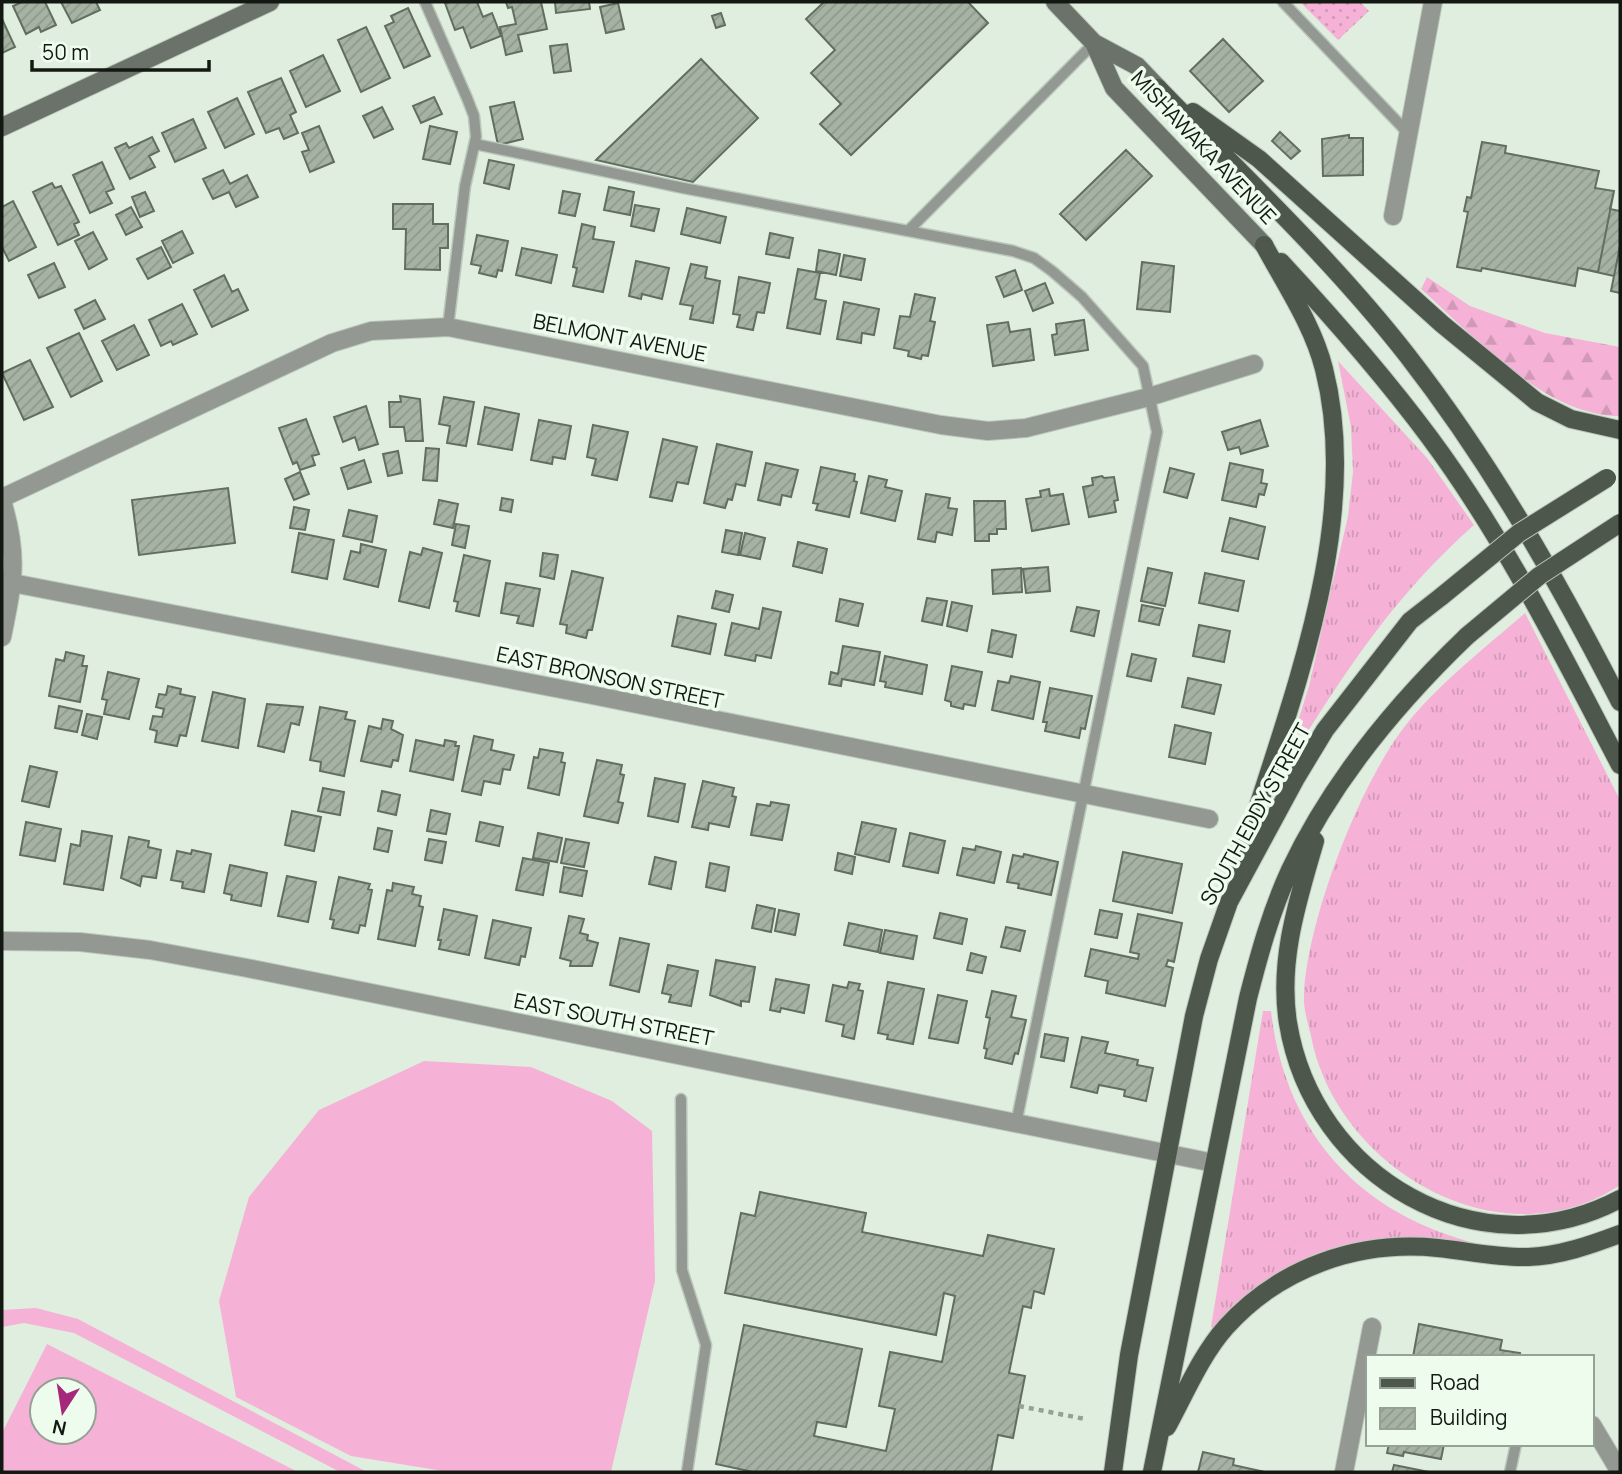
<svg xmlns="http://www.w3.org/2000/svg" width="1622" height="1474" font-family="Manrope,sans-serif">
	<defs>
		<pattern id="grass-tufts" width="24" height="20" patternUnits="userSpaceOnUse" patternTransform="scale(1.75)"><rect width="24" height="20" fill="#f5b2d6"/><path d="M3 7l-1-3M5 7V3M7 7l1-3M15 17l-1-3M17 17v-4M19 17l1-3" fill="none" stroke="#d198b7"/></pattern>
		<pattern id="forest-firs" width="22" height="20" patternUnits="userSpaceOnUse" patternTransform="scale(1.75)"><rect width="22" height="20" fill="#f5b2d6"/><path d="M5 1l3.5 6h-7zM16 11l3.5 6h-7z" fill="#d198b7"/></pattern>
		<pattern id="park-dots" width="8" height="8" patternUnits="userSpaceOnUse" patternTransform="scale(1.75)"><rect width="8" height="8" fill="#f5b2d6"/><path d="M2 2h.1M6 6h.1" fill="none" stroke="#d198b7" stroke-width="1.8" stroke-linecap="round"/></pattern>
		<pattern id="building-hatch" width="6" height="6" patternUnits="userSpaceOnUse" patternTransform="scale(1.75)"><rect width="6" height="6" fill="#a6b3a4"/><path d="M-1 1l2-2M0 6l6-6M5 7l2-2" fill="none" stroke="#8e998c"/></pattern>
	</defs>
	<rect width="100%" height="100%" fill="#e0eedf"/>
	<!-- grass -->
	<path fill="url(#grass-tufts)" d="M1338 361 1427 458 1474 525C1400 591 1357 654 1305 736L1294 734 1309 686 1348 516 1353 472 1351 427Z
		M1525 613 1620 800V1185C1500 1265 1336 1168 1311 1036 1308 1023 1303 1008 1304 995 1307 920 1361 779 1409 721 1442 681 1486 647 1525 613Z
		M1263 1011H1271C1285 1133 1360 1215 1479 1244L1478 1247C1406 1230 1327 1235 1266 1282 1248 1296 1231 1314 1214 1329L1211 1327Z"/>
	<!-- forest -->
	<path fill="url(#forest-firs)" d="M1427 277 1470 306 1545 333 1620 347V416C1545 416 1475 337 1421 289Z"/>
	<!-- park -->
	<path fill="url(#park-dots)" d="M1300 2H1360L1369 11 1338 40Z"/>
	<!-- pitch -->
	<path fill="#f5b2d6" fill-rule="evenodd" d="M424 1061 531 1067 612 1101 652 1131 655 1281 611 1472H449L351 1456 236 1397 219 1301 249 1197 319 1110Z
		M36 1308 78 1319 367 1472H340L74 1333 24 1323 2 1327V1310Z
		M47 1344 298 1472H2V1433ZM42 1390H84V1432H42Z"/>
	<!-- building -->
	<path fill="url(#building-hatch)" stroke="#616e60" stroke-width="2" d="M22 2H45L56 25 41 32 39 27 26 34 13 6Z
		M61 2H96L100 10 72 23Z
		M449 2H477L483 17 492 13 501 36 471 48 463 27 455 30 445 3Z
		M506 2H541L547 29 518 35 522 51 506 55 500 27 516 24 512 7 508 8Z
		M555 2H589L590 9 556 13Z
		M824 2H968L988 23 851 155 820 124 841 104 811 73 835 50 806 19Z
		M618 3 624 29 606 33 600 7Z
		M408 8 430 56 404 68 385 26 394 22 391 16Z
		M721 13 725 25 716 28 712 16Z
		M2 19 15 47 2 53Z
		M366 27 390 78 361 92 338 40Z
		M1223 39 1263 81 1229 112 1190 71Z
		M567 44 571 71 554 73 550 46Z
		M323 55 340 91 306 107 290 71Z
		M701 59 758 118 693 182 596 160Z
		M281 78 296 112 290 115 298 133 284 139 279 128 266 133 248 92Z
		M434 97 442 114 421 123 413 106Z
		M237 98 254 134 225 148 208 112Z
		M514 102 523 139 498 145 490 107Z
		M382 107 393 129 374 138 363 116Z
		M193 119 206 148 175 162 162 133Z
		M319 126 334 162 310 172 302 152 309 150 302 133Z
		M430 126 457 132 450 164 423 159Z
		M1280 132 1300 151 1291 159 1272 141Z
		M1349 135V138H1363V175L1323 176 1322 139Z
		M152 137 159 151 149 156 155 167 130 179 115 148 126 143 129 148Z
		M1482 142 1506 146 1505 153 1599 171 1595 188 1614 191 1610 209 1620 211V293L1611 291 1614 276 1578 268 1575 286 1482 268 1481 271 1457 267 1468 212 1464 211 1467 197 1471 198Z
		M1482 142 1506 146 1505 153 1599 171 1595 188 1614 191 1598 272 1578 268 1575 286 1482 268 1481 271 1457 267 1468 212 1464 211 1467 197 1471 198Z
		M1126 150 1152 176 1086 240 1060 214Z
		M489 160 514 165 509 189 484 183Z
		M102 162 114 189 106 192 112 203 90 213 73 175Z
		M223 170 230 184 247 175 258 197 236 207 229 192 213 199 203 179Z
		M52 183 55 188 61 186 79 222 74 224 79 235 58 245 33 192Z
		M609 187 634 192 630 215 604 210Z
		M563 191 580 194 575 216 559 213Z
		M145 192 154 211 140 217 132 197Z
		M13 201 36 247 9 261 2 247V207Z
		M393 204H433V224H448V248H440V270L405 269 406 229H393Z
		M635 205 659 209 654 231 631 226Z
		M131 207 142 227 126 235 116 215Z
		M687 208 726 217 720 243 681 234Z
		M582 224 595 227 593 239 614 242 603 292 573 286 577 268 573 267Z
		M182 231 193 253 173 263 162 241Z
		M93 232 107 259 89 269 75 241Z
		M770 233 793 238 789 258 766 254Z
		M477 235 508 241 502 271 498 270 496 277 479 273 481 266 471 264Z
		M1620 246V293L1611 291Z
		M161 247 171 267 148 279 137 259Z
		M522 248 557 255 551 283 516 275Z
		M819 250 840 254 836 275 816 271Z
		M844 255 865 259 861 280 840 276Z
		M636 261 669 268 662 299 642 294 641 299 629 296Z
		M1142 262 1174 266 1170 312 1137 309Z
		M54 263 65 287 39 298 28 275Z
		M691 264 707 267 705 278 720 281 713 323 690 319 693 306 680 304Z
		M798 269 820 273 815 299 826 301 820 334 787 328Z
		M1015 270 1022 290 1004 297 996 277Z
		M224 275 232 292 238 289 248 310 212 327 194 290Z
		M739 277 770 283 764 313 757 312 753 330 737 327 740 315 733 314Z
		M1045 283 1053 303 1033 311 1025 291Z
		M915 294 935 298 930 321 935 322 928 356 922 355 921 359 908 356 909 351 894 348 900 316 910 317Z
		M95 300 105 319 84 329 75 310Z
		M844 302 879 309 874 335 862 333 861 343 837 339Z
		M182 304 197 334 173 345 171 341 161 346 149 320Z
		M1084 320 1088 350 1055 355 1052 335 1057 334 1056 324Z
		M1008 322 1010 332 1030 329 1034 360 993 366 987 325Z
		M134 325 149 355 117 370 102 341Z
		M79 333 102 381 71 397 47 348Z
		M30 360 53 407 24 420 2 373Z
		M400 396 420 399 423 441H406L404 427H390L389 402H401Z
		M444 397 474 402 466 446 447 443 450 426 439 424Z
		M366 406 378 444 359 450 355 437 343 442 334 417Z
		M485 407 519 414 512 450 478 444Z
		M306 419 319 454 312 456 315 465 300 470 297 462 293 464 279 428Z
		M539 420 571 426 565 459 553 457 552 464 531 460Z
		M1260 420 1268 446 1241 454 1239 447 1228 450 1222 432Z
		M593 425 628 432 617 480 592 475 596 459 587 457Z
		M663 439 697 447 688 484 677 482 672 501 650 497Z
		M717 444 752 452 745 486 736 484 732 500 728 499 725 508 704 503Z
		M426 448 439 449 437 481 423 480Z
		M398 451 402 473 388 476 383 454Z
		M364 460 371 482 348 489 341 468Z
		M766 463 798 470 791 497 782 495 780 505 758 500Z
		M1230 463 1263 470 1261 483 1267 484 1264 495 1259 494 1256 507 1222 500Z
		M821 467 855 474 854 481 857 482 849 517 816 510 818 504 813 503Z
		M1170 468 1194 474 1187 498 1164 492Z
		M300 472 309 494 294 500 285 479Z
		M869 476 887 480 885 487 902 491 895 521 861 513Z
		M1102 476 1104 478 1114 477 1118 500 1114 501 1116 512 1089 517 1083 487 1093 485 1092 478Z
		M228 488 235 543 139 555 132 500Z
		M1049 489 1050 496 1063 494 1069 524 1032 531 1026 499 1041 497 1040 491Z
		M926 494 950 498 948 508 957 509 952 535 937 532 935 542 918 539Z
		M502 498 513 500 511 512 500 510Z
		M439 500 458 504 453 528 434 524Z
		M974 501H1005L1006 529H997V534H989V541H975Z
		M294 507 309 510 305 530 290 528Z
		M349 510 377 516 372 542 343 536Z
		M1230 518 1265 527 1258 559 1222 551Z
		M456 524 469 526 465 548 452 545Z
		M726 530 742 533 738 555 722 552Z
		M299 533 334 540 327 579 292 572Z
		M745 533 765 538 760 559 740 555Z
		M798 542 827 549 822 573 793 566Z
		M361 544 386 550 378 587 344 579 351 551 360 553Z
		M423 548 442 553 429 608 399 601 410 552 421 555Z
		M543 553 558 555 554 579 540 576Z
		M464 555 490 561 479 616 456 611 458 602 454 601Z
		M1048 567 1050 591 1026 593 1023 569Z
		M1021 568 1022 592 993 594 992 570Z
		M1148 568 1172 573 1165 606 1141 601Z
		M572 571 603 578 592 630H588L586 638 566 633 567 625 560 624Z
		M1205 573 1244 581 1238 611 1199 603Z
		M506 583 540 589 533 626 517 623 519 616 501 613Z
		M716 591 733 595 729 612 712 608Z
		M927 598 947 601 942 625 922 621Z
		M840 599 863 604 858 626 836 621Z
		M952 602 972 606 967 631 947 626Z
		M1142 605 1163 609 1159 625 1139 621Z
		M1077 607 1099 611 1094 636 1071 631Z
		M763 608 781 612 771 658 756 655 755 661 725 655 732 623 759 629Z
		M678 616 716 624 710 654 672 646Z
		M1199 625 1230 631 1224 662 1193 656Z
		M992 630 1016 635 1012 657 988 652Z
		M843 646 880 652 874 685 842 679 841 686 829 684 831 672 838 674Z
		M66 652 84 656 82 666H87L80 702 49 696 56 659 64 661Z
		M1132 654 1156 659 1151 681 1127 676Z
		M885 656 927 665 922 694 885 687 886 682 880 681Z
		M952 666 982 672 975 706 964 704 963 709 951 706V702L945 700Z
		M108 672 139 679 129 719 104 714 107 700 102 699Z
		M1011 676 1040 682 1033 719 992 710 998 681 1009 683Z
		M1188 678 1221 685 1214 714 1182 707Z
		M168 686 181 689 180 694 195 697 186 736 180 735 177 746 155 742 157 731 150 729 153 716 162 717 164 709 156 707 159 694 166 695Z
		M1050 688 1092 696 1085 729 1081 728 1079 738 1045 731 1047 722H1043Z
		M213 692 245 699 238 748 202 741Z
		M267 704 303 707 299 725 291 723 284 752 258 746Z
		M59 706 82 711 77 732 55 728Z
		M320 707 347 712 345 719 355 721 344 776 320 771 321 762 310 760Z
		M87 714 102 717 97 739 82 735Z
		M383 719 393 721 391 729 403 735 398 761 393 760 391 767 361 761 369 726 381 729Z
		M1175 725 1211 733 1205 764 1169 757Z
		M474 736 493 740 491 750 514 755 510 770 503 769 500 784 484 781 481 795 462 791Z
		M416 740 444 746 445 740 456 742 455 746H459L453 780 410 771Z
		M540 749 563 753 561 762 565 763 559 795 528 788 534 757 538 758Z
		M597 760 622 765 620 774 624 775 618 802 623 803 618 823 584 816Z
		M30 766 57 772 49 807 22 801Z
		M655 778 685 784 678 822 648 816Z
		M703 781 734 788 732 796 736 797 729 827 709 823 708 830 692 827Z
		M323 788 344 792 340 815 318 811Z
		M382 791 400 795 396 815 378 811Z
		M771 802 789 805 782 840 751 835 757 804 770 806Z
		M431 810 450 814 446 834 427 831Z
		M292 811 321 817 314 851 285 845Z
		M26 822 61 829 55 861 20 855Z
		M480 822 503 827 499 846 476 841Z
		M862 822 896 829 889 862 855 854Z
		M378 828 392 831 388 852 374 849Z
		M82 831 112 836 103 890 64 884 71 844 80 846Z
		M538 833 562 838 557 862 533 858Z
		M910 833 945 841 938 873 903 866Z
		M129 837 149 841 148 847 161 850 156 878 142 876 140 886 121 878Z
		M429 839 446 842 442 863 425 860Z
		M566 839 589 843 584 867 561 863Z
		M976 846 1001 852 994 883 957 875 963 848 975 850Z
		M192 850 211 854 204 892 182 888 183 882 171 880 177 851 191 854Z
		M1123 852 1182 864 1172 913 1113 901Z
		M838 853 855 857 852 874 835 870Z
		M1024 854 1058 862 1051 895 1018 888 1019 884 1007 882 1013 855 1023 857Z
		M655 857 676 862 671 889 649 884Z
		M523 858 549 863 543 895 516 890Z
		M710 863 729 867 725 891 706 887Z
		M230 865 267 873 261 906 231 900 232 895 224 893Z
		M564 867 587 871 582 896 560 892Z
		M287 876 316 882 308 922 278 916Z
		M339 877 370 884 368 889 372 890 365 926 360 925 358 933 332 928 334 920 330 919Z
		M393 883 414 887 412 894 421 896 419 906 423 907 415 946 378 939 387 890 392 891Z
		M757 905 775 909 771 932 752 928Z
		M444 909 477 916 469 955 439 949 441 940H438Z
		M779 910 799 914 795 935 775 931Z
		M1100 910 1122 914 1117 938 1095 934Z
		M940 913 967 919 962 944 934 938Z
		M1138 914 1182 923 1174 962 1168 960 1166 966 1173 968 1165 1006 1106 993 1108 981 1085 976 1091 949 1138 959 1139 954 1130 952Z
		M569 916 584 919 580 933 588 935 587 940 598 943 592 966H570L571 961 560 958Z
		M493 920 531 928 525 957 521 956 519 965 485 958Z
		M849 923 882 930 878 952 844 945Z
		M1006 927 1025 931 1020 951 1001 947Z
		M885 930 917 936 913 959 880 953Z
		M620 938 649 944 639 992 610 985Z
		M971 953 986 957 982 973 967 970Z
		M716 960 755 967 749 1002 741 1001V1006L710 995Z
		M668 965 698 971 691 1006 669 1002 671 995 662 993Z
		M776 979 809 985 804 1013 781 1008 780 1012 770 1010Z
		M849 982 860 984 858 990 863 991 854 1039 842 1036 844 1025 826 1021 833 985 847 988Z
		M888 982 924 989 913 1044 887 1039 888 1035 878 1033Z
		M992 991 1016 996 1011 1017 1026 1020 1018 1054 1015 1053 1012 1064 985 1058 987 1049 984 1048 990 1018 986 1017Z
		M938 995 967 1001 958 1043 929 1038Z
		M1045 1034 1068 1038 1064 1061 1041 1057Z
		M1082 1037 1108 1042 1105 1053 1138 1060 1137 1065 1153 1068 1146 1101 1124 1096 1125 1090 1099 1085 1097 1093 1071 1087Z
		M760 1192 866 1213 862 1232 983 1256 988 1235 1054 1249 1044 1294 1034 1291 1031 1308 1023 1306 1009 1373 1025 1376 1013 1438 998 1435 991 1472H753L716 1464 744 1325 862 1349 846 1427 817 1422 814 1436 886 1451 895 1409 879 1406 890 1352 942 1362 955 1296 944 1293 936 1335 725 1293 741 1213 755 1216Z
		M1419 1324 1502 1340 1500 1350 1520 1353 1519 1357H1413Z
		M1389 1444H1444L1441 1459 1404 1452 1403 1456 1387 1453Z
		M1203 1452 1234 1459 1233 1465 1265 1472H1198Z
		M1394 1465 1429 1472H1392Z"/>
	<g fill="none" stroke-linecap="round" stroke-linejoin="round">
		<!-- lane casing -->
		<g stroke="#bbc7ba" stroke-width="13">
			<path id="lane" d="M425 2 467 98 474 116 476 137 465 186 448 327
				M1283 2 1408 133
				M475 144 683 188 1013 251 1034 258 1052 271 1082 297 1143 366 1157 432 1016 1124
				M908 231 1094 43
				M681 1099 682 1270 706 1345 687 1472
				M1510 1472 1516 1444"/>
		</g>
		<!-- street casing -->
		<g stroke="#bbc7ba" stroke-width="20">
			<path id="street" d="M1393 216 1433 2
				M2 498 332 343 371 331 448 327 941 425 988 431 1026 428 1149 397 1254 364
				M2 501C19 556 13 583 2 637
				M2 581 592 695 1209 819
				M2 941 80 942 150 950 247 968 1214 1163
				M1592 1425 1620 1472
				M1344 1472 1372 1327"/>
		</g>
		<!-- secondary casing -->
		<g stroke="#bbc7ba" stroke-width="20">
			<path id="secondary" d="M1055 2 1094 43 1137 66 1158 88
				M1094 43 1114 88 1264 245
				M2 127 270 2"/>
		</g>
		<!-- primary casing -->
		<g stroke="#bbc7ba" stroke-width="20">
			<path id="primary" d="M1158 88C1242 175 1333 260 1407 355 1491 463 1558 581 1620 702
				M1193 112 1259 159 1442 324 1537 402 1571 419 1620 430
				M1281 262C1333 318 1384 376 1430 438 1505 539 1562 654 1620 765
				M1315 841C1298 900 1278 960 1288 1023 1313 1177 1478 1274 1620 1199
				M1238 871C1283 717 1365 530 1324 369 1313 325 1285 284 1264 245
				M1167 1427C1185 1394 1201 1355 1226 1327 1280 1267 1359 1240 1438 1248 1468 1251 1497 1258 1528 1257 1559 1256 1591 1245 1620 1234
				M1113 1472 1129 1355 1194 1016 1209 959 1229 902 1296 778 1325 730 1410 621 1442 596
				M1152 1472 1248 998C1259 955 1271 911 1290 870 1332 781 1396 704 1467 636"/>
		</g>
		<!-- path -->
		<path stroke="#96a196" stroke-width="4.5" stroke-dasharray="5 5" stroke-linecap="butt" d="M1019 1406 1085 1419"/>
		<!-- lane -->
		<use href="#lane" stroke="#939992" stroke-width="10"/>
		<!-- street -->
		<use href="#street" stroke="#939992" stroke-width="18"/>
		<!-- secondary -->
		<use href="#secondary" stroke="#6a7269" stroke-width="18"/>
		<!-- primary -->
		<use href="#primary" stroke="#4d574c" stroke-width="18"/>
		<!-- primary-bridge casing -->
		<g stroke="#bbc7ba" stroke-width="20" stroke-linecap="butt">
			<path id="primary-bridge" d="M1442 596 1519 533 1607 478
				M1467 636 1539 576 1620 523"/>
		</g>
		<!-- primary-bridge -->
		<use href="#primary-bridge" stroke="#4d574c" stroke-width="18"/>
	</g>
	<g text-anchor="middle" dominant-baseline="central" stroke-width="7" stroke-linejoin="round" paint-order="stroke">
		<!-- street labels -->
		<g font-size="21" fill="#131813" stroke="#edfcec">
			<text transform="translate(1204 147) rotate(47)">MISHAWAKA AVENUE</text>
			<text transform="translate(620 337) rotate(11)">BELMONT AVENUE</text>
			<text transform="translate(610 677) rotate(12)">EAST BRONSON STREET</text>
			<text transform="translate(1255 814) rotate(-61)">SOUTH EDDY STREET</text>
			<text transform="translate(614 1019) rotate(11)">EAST SOUTH STREET</text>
		</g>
	</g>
	<!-- border -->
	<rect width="1622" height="1474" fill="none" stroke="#131813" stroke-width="7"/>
	<!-- legend -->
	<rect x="1366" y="1355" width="228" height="91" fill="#edfcec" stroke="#96a195" stroke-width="2"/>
	<rect x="1380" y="1378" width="35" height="10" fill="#4d574c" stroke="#96a195" stroke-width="2"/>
	<text x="1430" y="1390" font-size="21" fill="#131813">Road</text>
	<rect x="1380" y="1408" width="35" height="21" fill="url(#building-hatch)" stroke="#96a195" stroke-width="2"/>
	<text x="1430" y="1425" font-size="21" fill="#131813">Building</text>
	<!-- north arrow -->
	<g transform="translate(63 1411) rotate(192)"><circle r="33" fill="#edfcec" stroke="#96a195" stroke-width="2"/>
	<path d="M0-5L12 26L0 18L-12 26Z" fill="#a5287a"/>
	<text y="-10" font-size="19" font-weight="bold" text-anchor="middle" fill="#131813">N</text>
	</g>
	<!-- scale -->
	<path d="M32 60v10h177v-10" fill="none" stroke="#131813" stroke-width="3.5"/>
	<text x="42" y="60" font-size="21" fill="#131813" stroke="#edfcec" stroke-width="5" paint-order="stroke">50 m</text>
</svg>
